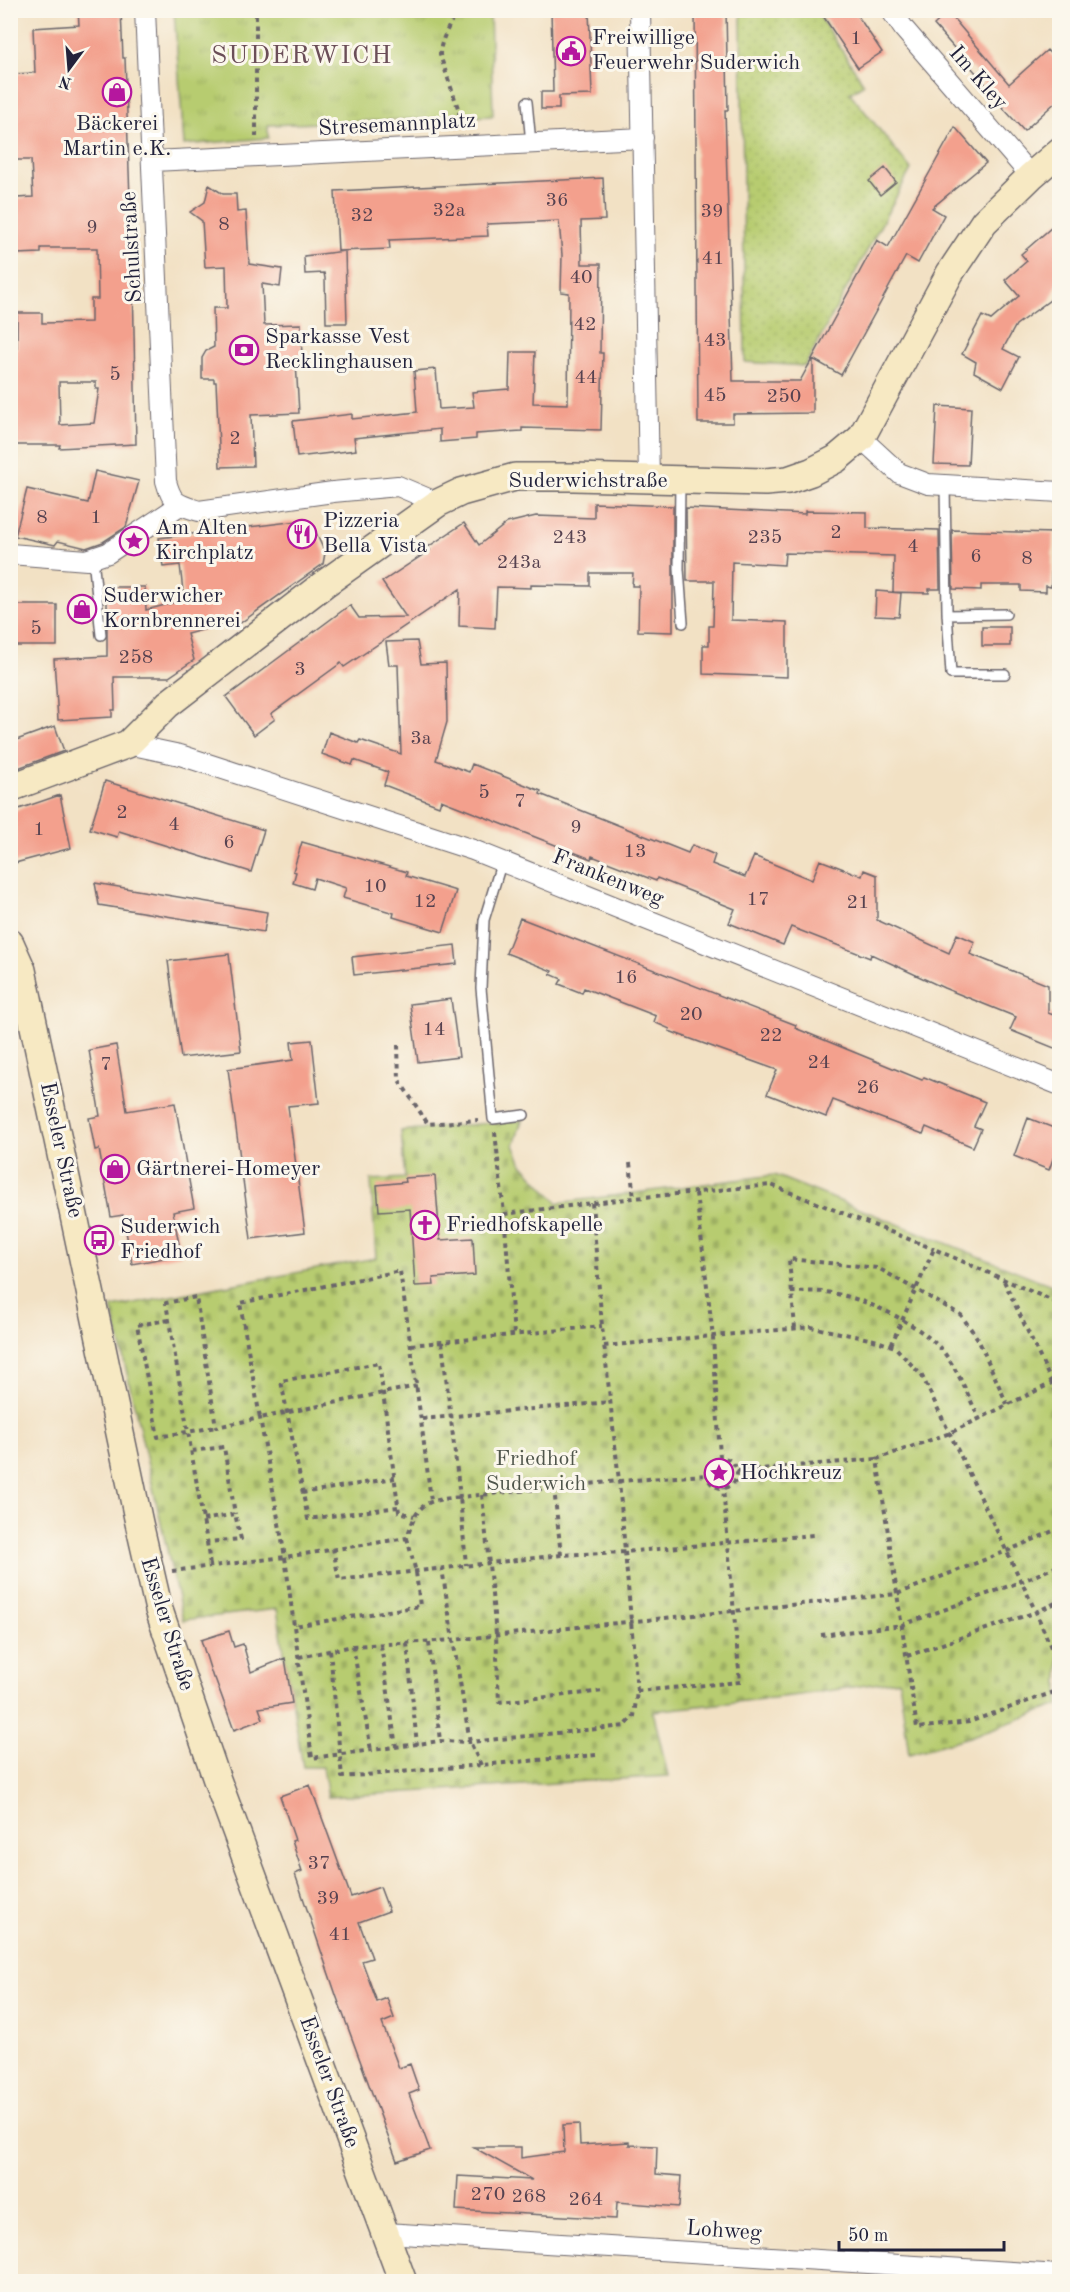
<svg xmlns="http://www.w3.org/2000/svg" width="1070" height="2292" font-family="'Old Standard TT',serif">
	<defs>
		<pattern id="grass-dots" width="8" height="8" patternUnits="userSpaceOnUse" patternTransform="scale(1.5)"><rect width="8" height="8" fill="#b7cc70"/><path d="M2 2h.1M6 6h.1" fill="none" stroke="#9daf62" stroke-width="1.8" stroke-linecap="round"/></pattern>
		<pattern id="cemetery-stones" width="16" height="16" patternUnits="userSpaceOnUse" patternTransform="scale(1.5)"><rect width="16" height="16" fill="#b7cc70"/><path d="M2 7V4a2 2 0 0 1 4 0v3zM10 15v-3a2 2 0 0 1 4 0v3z" fill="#9daf62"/></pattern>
		<pattern id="park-tufts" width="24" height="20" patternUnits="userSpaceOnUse" patternTransform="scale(1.5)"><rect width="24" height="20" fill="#b7cc70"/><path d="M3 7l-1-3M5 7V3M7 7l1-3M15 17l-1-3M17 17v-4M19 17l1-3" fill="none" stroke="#9daf62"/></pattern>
	</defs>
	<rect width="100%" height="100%" fill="#fbf7ec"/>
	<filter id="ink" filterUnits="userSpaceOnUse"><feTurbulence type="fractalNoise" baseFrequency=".0167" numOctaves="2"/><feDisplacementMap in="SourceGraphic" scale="12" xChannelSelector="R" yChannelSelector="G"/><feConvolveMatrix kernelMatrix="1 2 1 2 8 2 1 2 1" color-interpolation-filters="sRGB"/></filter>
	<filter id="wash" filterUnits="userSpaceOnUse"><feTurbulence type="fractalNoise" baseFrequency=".008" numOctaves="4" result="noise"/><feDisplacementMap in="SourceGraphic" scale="24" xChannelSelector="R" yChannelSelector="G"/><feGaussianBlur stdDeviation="1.35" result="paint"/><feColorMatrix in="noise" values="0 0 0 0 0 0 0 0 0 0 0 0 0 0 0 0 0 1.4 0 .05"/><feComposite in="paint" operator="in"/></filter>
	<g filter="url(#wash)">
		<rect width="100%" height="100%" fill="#f2e1c4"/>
		<!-- grass -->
		<path fill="url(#grass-dots)" stroke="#6c7756" stroke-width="1.5" d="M741 11H816L864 84 850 93 911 169 805 366 745 362Z"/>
		<!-- cemetery -->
		<path fill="url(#cemetery-stones)" stroke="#6c7756" stroke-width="1.5" d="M522 1120 514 1145 522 1164 558 1203 774 1175 1059 1288V1705L969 1737 909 1754 899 1680 800 1695 653 1711 668 1776 328 1797 323 1767H303L277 1609 183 1620 112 1307 376 1258 371 1180 405 1178 401 1131Z"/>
		<!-- park -->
		<path fill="url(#park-tufts)" stroke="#6c7756" stroke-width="1.5" d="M174 11H490L493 116 268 125V138L184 145Z"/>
		<g id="blocks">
			<!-- building -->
			<path fill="#f3a08d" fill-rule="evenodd" d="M78 10H121L123 58H125L130 199V276H133L136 444 59 448 60 445H10V348H17V313H42V323L91 322V299H98L97 248H41V253L16 254 17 198 33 197 31 160H10V74L35 73 33 28 79 25ZM59 382H96V389H99L94 423 60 425Z
				M551 10H589L592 95 559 96V109H541V92H553Z
				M695 10H726L728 110H725L733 381H800L877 240 888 247 955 127 986 163 932 208 944 215 918 263 906 256 841 375 813 359V413L733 414V423H698Z
				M819 10H854L882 52 858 68Z
				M948 12 1009 84 1047 50 1059 63V99L1024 131 982 85 985 83 934 25Z
				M885 168 896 182 880 195 869 181Z
				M603 178 605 220 581 221 582 264H601L600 353H603L601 430 522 428V431L476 434V439L440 442V429L354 438 356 450 297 457 293 421 352 414V419L417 412 414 371 436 369 439 409 474 407 472 392 509 389 510 352H535L533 403 568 404 569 293 561 292 562 255 559 221 487 224 488 236 389 240 390 249 338 251 335 191Z
				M209 185 223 194H236L237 212 246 211 249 264 282 269 280 287 262 284 264 325 301 324 302 362H296L299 413 251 415 253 466 220 467 216 382H214V379H202V358L206 351 214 347 213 308H227L226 266 205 267 202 221 190 212 205 202Z
				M1059 221V281L1050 300 1016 325 1003 349 1019 357 1003 388 974 372 976 362 962 354 982 316 991 320 1019 296 1005 280 1027 261 1021 254Z
				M345 251 347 323H326L325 278 324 273 305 274 304 256Z
				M937 406 971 408 968 465 934 464Z
				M95 471 139 481 126 527 103 542 86 548 58 541 55 545 15 536 27 489 88 503Z
				M594 503 673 506V632L638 631 639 586H632L633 573H590V586L531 585V588L497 587 495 628 459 626 460 589 344 667 341 663 271 714 275 719 254 735 226 697 350 605 359 618 406 617 382 582 430 550 428 547 464 523 479 545 507 523 536 516 594 518Z
				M686 508 805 514V511L867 512V528L939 530 940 589H929V593L893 592 894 556 785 553 784 565 732 562 731 620 787 622V677L703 674V645H709V626H713L714 581H687Z
				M306 520 313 526 325 553 323 564 239 624 236 621 187 634 194 660 169 677H114L115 710H112V717L58 720 54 659 107 656V587H145L146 610 184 600 180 565 163 567 159 538Z
				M952 530 1053 533 1051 587 1046 586V592L1021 591V585H981V590L953 589Z
				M876 591 901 593 899 617 875 616Z
				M16 605H57V646H16Z
				M982 627H1010V646H982Z
				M417 641 421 664 446 663 447 722 436 760 469 772 472 764 541 791 540 794 688 853 692 845 715 855 712 864 745 877 754 856 812 880 820 860 862 876 864 870 877 875V920L949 953 957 934 975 942 970 954 1048 985V1013L1059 1017V1050L1010 1030 1016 1017 944 988 871 954 870 958 791 927 783 945 729 923 735 909 657 878 656 881 592 856 591 859 441 800 439 806 384 785 388 772 354 760 352 765 322 754 329 732 358 743 360 740 401 754 398 665H389L386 642Z
				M55 726 64 751 10 771V757L16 756 11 742Z
				M105 781 264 830 251 872 119 831 117 837 90 829Z
				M60 795 71 848 15 863 10 850V812Z
				M302 842 407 872 406 876 456 891 443 932 393 917 394 913 343 898 346 888 315 878 312 889 293 883 296 872 293 871Z
				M95 883 267 912 264 932 99 905Z
				M520 918 796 1025 795 1028 922 1080 924 1077 985 1102 974 1126 981 1129 973 1147 926 1127 923 1134 833 1100 826 1117 767 1094 777 1070 669 1031 670 1029 654 1022 656 1016 584 988 582 993 559 984 562 979 550 974 552 971 506 953Z
				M455 945 457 964 354 975 352 957Z
				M229 954 241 1051 181 1058 168 961Z
				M451 999 459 1057 418 1062 410 1004Z
				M312 1040 319 1103 288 1106 305 1232 251 1239 228 1069 293 1060 291 1042Z
				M116 1045 127 1111 175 1103 194 1208 173 1212 181 1255 132 1264 123 1215 111 1217 99 1149 95 1150 89 1118 100 1116 89 1050Z
				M1028 1118 1059 1130V1142L1049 1170 1014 1156Z
				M435 1176 440 1240 473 1238 475 1275 433 1278 434 1285 415 1286 410 1209 379 1211 377 1185 406 1182 405 1178Z
				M229 1631 234 1647 243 1644 251 1672 285 1658 292 1703 259 1708 263 1719 234 1730 215 1678H213L201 1640Z
				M310 1785 351 1897 380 1887 389 1911 359 1922 372 1958 362 1961 377 2002 387 1998 394 2018 382 2023 399 2068 410 2064 419 2090 409 2094 430 2150 397 2161 336 1995 295 1874 302 1871 292 1841 295 1840 280 1796Z
				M579 2124 580 2145 629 2142V2145L657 2146 656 2174 681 2176 679 2207 617 2202 616 2219 456 2210 458 2176 532 2180 473 2147H521V2158L564 2152 563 2125Z"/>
		</g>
	</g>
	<g filter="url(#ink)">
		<use href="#blocks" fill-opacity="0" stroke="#6b656b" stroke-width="1.5"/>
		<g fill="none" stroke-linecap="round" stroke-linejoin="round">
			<!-- lane casing -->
			<g stroke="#6b656b" stroke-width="12">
				<path id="lane" d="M527 102 531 143
					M680 481 679 569 683 623
					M945 485 947 612 951 674H1005
					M93 558 101 635
					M947 615 1006 614
					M502 861 484 920 481 988 493 1119 524 1115"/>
			</g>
			<!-- street casing -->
			<g stroke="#6b656b" stroke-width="22">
				<path id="street" d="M145 10 166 481C172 504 177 504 199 511L333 492 398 486 438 503
					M640 10 649 480
					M891 10 904 29 1031 176
					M153 161 643 138
					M861 438 899 473 928 484 1060 492
					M10 554 87 560 108 553 180 505
					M128 744 180 755 473 850 1060 1085
					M386 2233 1060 2275"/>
			</g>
			<!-- secondary casing -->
			<g stroke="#6b656b" stroke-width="30">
				<path id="secondary" d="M10 788 128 744 168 704 324 584 438 503 461 492 515 477H574L765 482 788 480 811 472 836 459 861 438 950 273 984 222 1031 176 1060 151
					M10 943 22 970 139 1523 159 1610 216 1777 403 2282"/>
			</g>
			<!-- path -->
			<path stroke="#6b656b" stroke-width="4" stroke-dasharray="4.5 4.5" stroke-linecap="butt" d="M456 10C451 25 440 39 440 55L459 111 461 127
				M256 137V10
				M398 1045 399 1080 428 1124 478 1120
				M495 1132 504 1214 514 1335
				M630 1163 634 1198
				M696 1193 713 1337 720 1457
				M592 1203 602 1326 619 1481 706 1475
				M504 1214 634 1198 771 1185 934 1249
				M1004 1281 1052 1383
				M791 1292C802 1292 813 1291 824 1292 860 1295 924 1325 945 1354 960 1374 969 1398 980 1420
				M169 1320 137 1325 158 1437 216 1427
				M795 1328 789 1259 878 1268 961 1315 978 1339 1007 1404
				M411 1345 602 1326
				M891 1345 934 1249 1060 1304
				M604 1346 811 1327 874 1340 895 1347 922 1376 1036 1612 1060 1669
				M417 1386 260 1418 240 1303 400 1271C411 1347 422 1424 431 1501
				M1060 1401 1052 1383 950 1433 877 1459 917 1728 969 1722 1060 1690
				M422 1419 610 1402
				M192 1451 224 1447 235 1514
				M707 1473a15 15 0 1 1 30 0a15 15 0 1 1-30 0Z
				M737 1471 877 1459
				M554 1488 561 1555
				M302 1493 395 1478
				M482 1495 496 1634 499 1702 604 1691
				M398 1507 308 1519 281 1381 379 1363 399 1512 414 1516
				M203 1520 235 1514 241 1539 207 1542 203 1520 166 1303 196 1297 216 1427 260 1418 285 1557 294 1626
				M407 1538 416 1572 420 1606 294 1626 312 1758 440 1741 470 1742 625 1726 634 1716 637 1691 619 1481 460 1497 442 1342
				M207 1542 210 1566
				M333 1548 339 1580 561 1555 624 1552 813 1535
				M172 1571 285 1557 407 1538C418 1502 424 1501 460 1497L466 1565
				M821 1635 902 1625 1020 1582 1060 1565
				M407 1643 417 1745
				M429 1643 440 1741
				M381 1645 396 1747
				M353 1646 371 1750
				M330 1650 342 1777 597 1755
				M907 1656 1036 1612 1060 1601
				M299 1657 353 1646 453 1640 442 1568
				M637 1691 740 1682 723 1488
				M481 1765 470 1742 453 1640 897 1594 1007 1551 1060 1528"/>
			<!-- lane -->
			<use href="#lane" stroke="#fff" stroke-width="9"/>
			<!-- street -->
			<use href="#street" stroke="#fff" stroke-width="20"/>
			<!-- secondary -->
			<use href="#secondary" stroke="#f7e9c3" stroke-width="27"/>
		</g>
	</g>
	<!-- icons -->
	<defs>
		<g id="civic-ring" transform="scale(1.5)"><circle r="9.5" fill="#fbf7ec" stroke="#b5179e" stroke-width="1.5"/><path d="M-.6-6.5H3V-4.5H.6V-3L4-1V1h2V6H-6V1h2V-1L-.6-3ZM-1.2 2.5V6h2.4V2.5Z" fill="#b5179e"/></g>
		<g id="shop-ring" transform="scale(1.5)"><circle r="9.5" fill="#fbf7ec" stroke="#b5179e" stroke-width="1.5"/><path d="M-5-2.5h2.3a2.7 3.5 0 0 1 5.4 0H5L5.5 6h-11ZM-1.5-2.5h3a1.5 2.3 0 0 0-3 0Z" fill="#b5179e"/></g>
		<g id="bank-ring" transform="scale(1.5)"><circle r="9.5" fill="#fbf7ec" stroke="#b5179e" stroke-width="1.5"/><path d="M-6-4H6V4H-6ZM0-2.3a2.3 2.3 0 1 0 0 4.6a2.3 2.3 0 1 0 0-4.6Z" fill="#b5179e"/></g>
		<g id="restaurant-ring" transform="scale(1.5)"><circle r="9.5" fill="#fbf7ec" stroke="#b5179e" stroke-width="1.5"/><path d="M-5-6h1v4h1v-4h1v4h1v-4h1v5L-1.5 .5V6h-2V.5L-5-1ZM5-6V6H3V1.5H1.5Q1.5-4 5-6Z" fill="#b5179e"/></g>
		<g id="sight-ring" transform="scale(1.5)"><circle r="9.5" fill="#fbf7ec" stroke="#b5179e" stroke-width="1.5"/><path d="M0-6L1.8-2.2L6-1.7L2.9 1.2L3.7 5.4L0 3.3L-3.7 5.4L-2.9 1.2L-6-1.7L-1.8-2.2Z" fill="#b5179e"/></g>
		<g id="church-ring" transform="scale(1.5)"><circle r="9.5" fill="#fbf7ec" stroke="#b5179e" stroke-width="1.5"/><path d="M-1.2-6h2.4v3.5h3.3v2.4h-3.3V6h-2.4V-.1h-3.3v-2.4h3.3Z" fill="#b5179e"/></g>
		<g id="bus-ring" transform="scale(1.5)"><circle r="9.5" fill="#fbf7ec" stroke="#b5179e" stroke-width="1.5"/><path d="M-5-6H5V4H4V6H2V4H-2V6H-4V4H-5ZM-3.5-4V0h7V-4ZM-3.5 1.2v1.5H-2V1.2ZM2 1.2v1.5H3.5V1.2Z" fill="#b5179e"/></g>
	</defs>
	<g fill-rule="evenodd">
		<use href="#civic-ring" x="571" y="51"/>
		<use href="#shop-ring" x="117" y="92"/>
		<use href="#bank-ring" x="244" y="350"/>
		<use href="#restaurant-ring" x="302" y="534"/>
		<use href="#sight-ring" x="134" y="541"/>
		<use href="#shop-ring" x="82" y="609"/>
		<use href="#shop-ring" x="115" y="1169"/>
		<use href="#church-ring" x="425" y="1225"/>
		<use href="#bus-ring" x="99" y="1240"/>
		<use href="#sight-ring" x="719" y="1473"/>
	</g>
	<g text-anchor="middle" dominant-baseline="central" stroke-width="6" stroke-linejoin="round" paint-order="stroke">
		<!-- number labels -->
		<g font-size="20" fill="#564250">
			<text x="856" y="39">1</text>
			<text x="557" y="201">36</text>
			<text x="449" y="211">32a</text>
			<text x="712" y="212">39</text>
			<text x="362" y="216">32</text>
			<text x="224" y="225">8</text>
			<text x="92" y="228">9</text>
			<text x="713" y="259">41</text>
			<text x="581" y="278">40</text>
			<text x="585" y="325">42</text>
			<text x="715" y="341">43</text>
			<text x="115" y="375">5</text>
			<text x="586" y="378">44</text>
			<text x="715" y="396">45</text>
			<text x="784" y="397">250</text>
			<text x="235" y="439">2</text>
			<text x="42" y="518">8</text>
			<text x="96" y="518">1</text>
			<text x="836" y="533">2</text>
			<text x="570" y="538">243</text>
			<text x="765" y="538">235</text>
			<text x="913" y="547">4</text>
			<text x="976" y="557">6</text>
			<text x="1027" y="559">8</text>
			<text x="519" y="563">243a</text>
			<text x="36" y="629">5</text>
			<text x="136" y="658">258</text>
			<text x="300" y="670">3</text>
			<text x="421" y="739">3a</text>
			<text x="484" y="793">5</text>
			<text x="520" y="802">7</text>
			<text x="122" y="813">2</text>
			<text x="174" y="825">4</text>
			<text x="576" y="828">9</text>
			<text x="39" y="830">1</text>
			<text x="229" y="843">6</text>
			<text x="635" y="852">13</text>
			<text x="375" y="887">10</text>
			<text x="758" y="900">17</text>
			<text x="425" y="902">12</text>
			<text x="858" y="903">21</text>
			<text x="626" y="978">16</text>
			<text x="691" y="1015">20</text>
			<text x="434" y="1030">14</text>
			<text x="771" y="1036">22</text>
			<text x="819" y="1063">24</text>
			<text x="106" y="1065">7</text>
			<text x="868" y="1088">26</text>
			<text x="319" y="1864">37</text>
			<text x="328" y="1899">39</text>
			<text x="340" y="1935">41</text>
			<text x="488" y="2195">270</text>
			<text x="529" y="2197">268</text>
			<text x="586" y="2200">264</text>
		</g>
		<!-- poi labels -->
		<g font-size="22" fill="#22223b" stroke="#fbf7ec" text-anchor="start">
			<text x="592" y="38">Freiwillige<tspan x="592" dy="25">Feuerwehr Suderwich</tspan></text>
			<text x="117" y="124" text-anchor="middle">Bäckerei<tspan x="117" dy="25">Martin e.K.</tspan></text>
			<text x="265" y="337">Sparkasse Vest<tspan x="265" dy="25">Recklinghausen</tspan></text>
			<text x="323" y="521">Pizzeria<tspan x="323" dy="25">Bella Vista</tspan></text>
			<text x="155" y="528">Am Alten<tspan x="155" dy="25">Kirchplatz</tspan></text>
			<text x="103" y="596">Suderwicher<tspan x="103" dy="25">Kornbrennerei</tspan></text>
			<text x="136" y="1169">Gärtnerei-Homeyer</text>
			<text x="446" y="1225">Friedhofskapelle</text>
			<text x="120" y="1227">Suderwich<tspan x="120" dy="25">Friedhof</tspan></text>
			<text x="740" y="1473">Hochkreuz</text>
		</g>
		<!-- street labels -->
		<g font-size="22" fill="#22223b" stroke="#fbf7ec">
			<text transform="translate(978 78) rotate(49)">Im Kley</text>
			<text transform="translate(397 125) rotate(-3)">Stresemannplatz</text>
			<text transform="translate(132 247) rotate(-93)">Schulstraße</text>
			<text x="588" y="481">Suderwichstraße</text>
			<text transform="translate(608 878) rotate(22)">Frankenweg</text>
			<text transform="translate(61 1150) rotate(78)">Esseler Straße</text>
			<text transform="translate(167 1624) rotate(73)">Esseler Straße</text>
			<text transform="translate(329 2082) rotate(70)">Esseler Straße</text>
			<text transform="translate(724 2231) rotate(4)">Lohweg</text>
		</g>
		<!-- park labels -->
		<g font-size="22" fill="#4f554b" stroke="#fbf7ec">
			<text x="536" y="1459">Friedhof<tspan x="536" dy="25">Suderwich</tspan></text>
		</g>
		<!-- quarter labels -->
		<g font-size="26" letter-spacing="1.5" fill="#6b4e58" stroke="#fbf7ec">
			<text x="302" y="56">SUDERWICH</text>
		</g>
	</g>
	<!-- margin -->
	<rect width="1070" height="2292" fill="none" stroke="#fbf7ec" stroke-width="36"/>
	<!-- north arrow -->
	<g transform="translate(69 69) rotate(196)" stroke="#fbf7ec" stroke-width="4.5" paint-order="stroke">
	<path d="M0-4.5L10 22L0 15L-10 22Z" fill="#22223b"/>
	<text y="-9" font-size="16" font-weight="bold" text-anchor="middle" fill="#22223b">N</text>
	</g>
	<!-- scale -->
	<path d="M839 2241v9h165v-9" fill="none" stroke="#22223b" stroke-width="3"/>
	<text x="848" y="2241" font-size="18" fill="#22223b" stroke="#fbf7ec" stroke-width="4.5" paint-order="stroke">50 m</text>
</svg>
